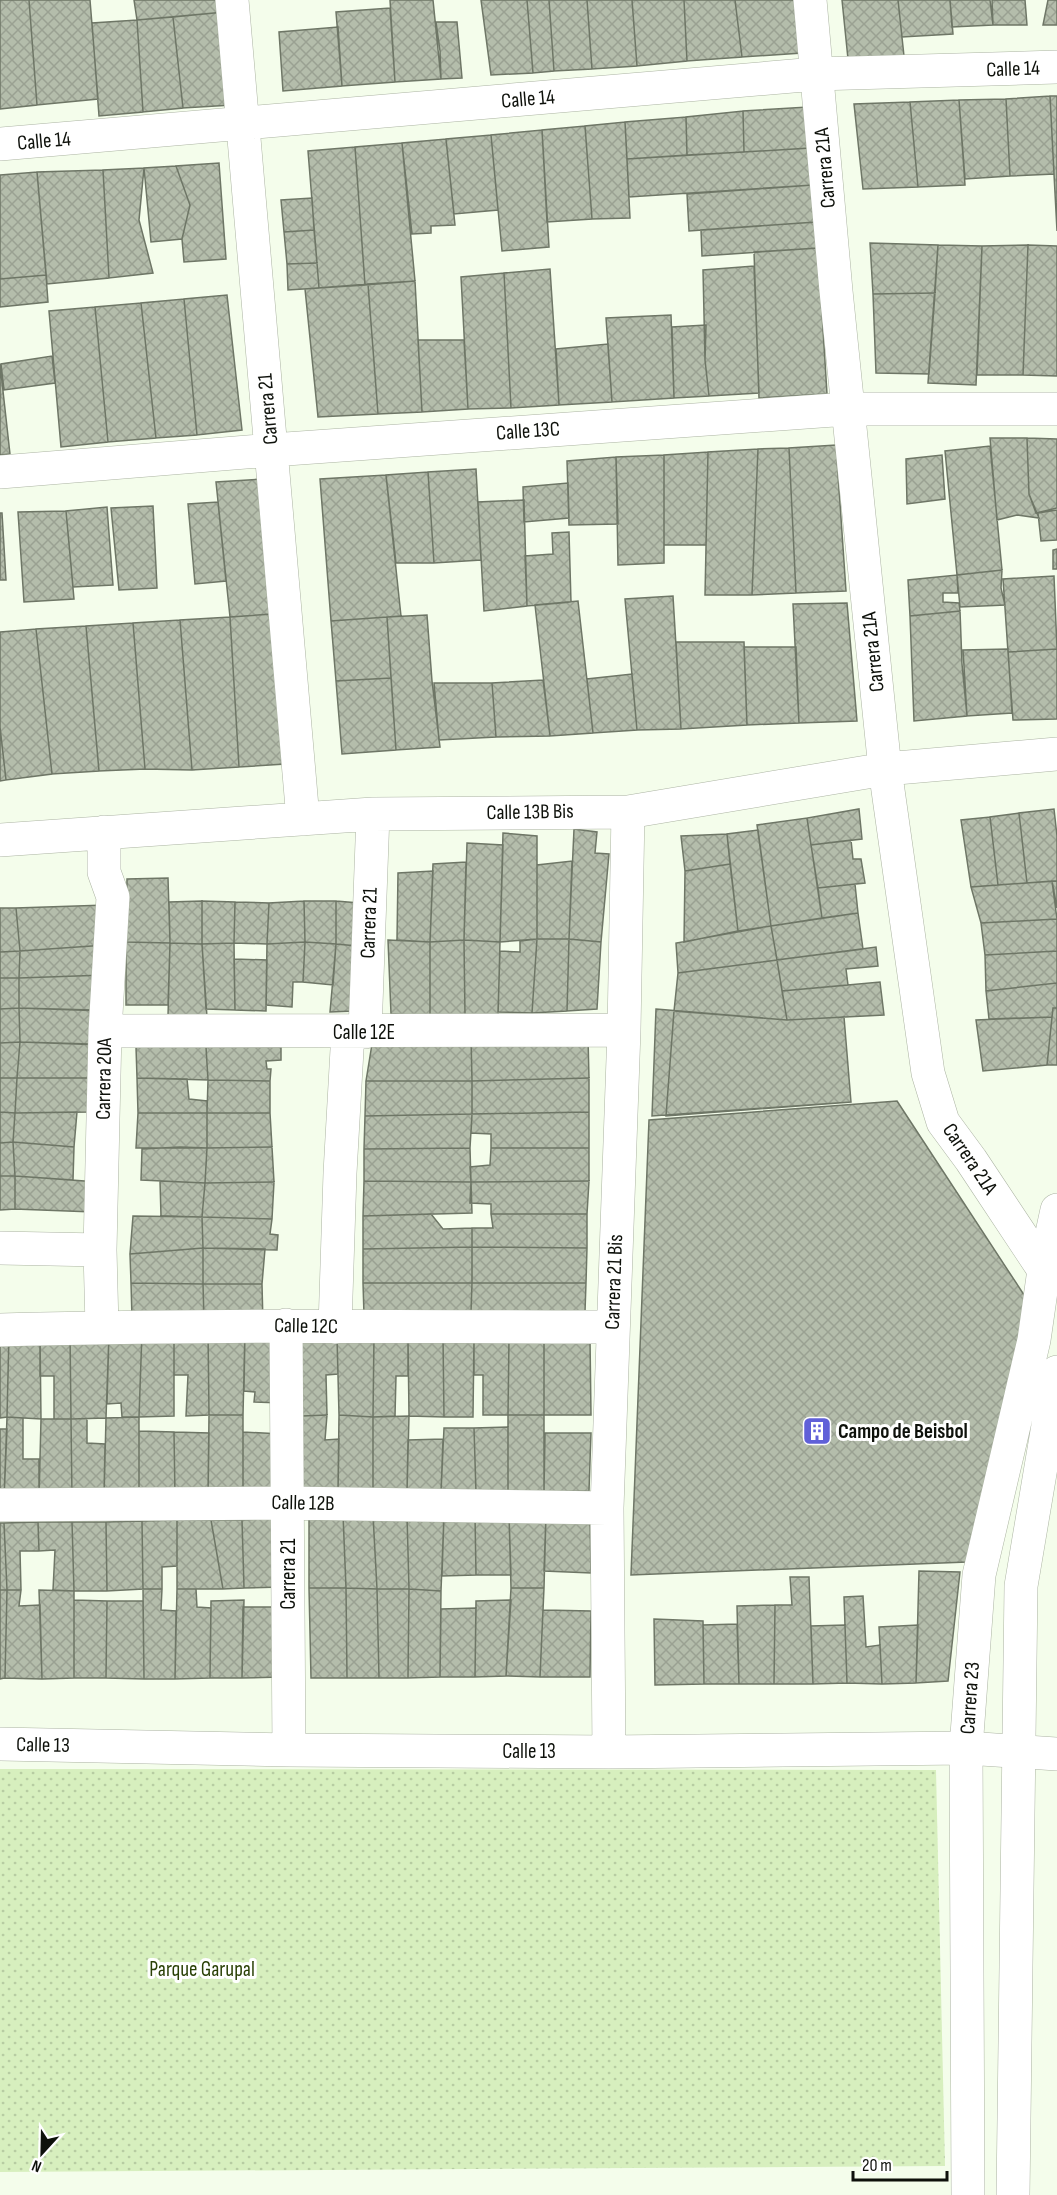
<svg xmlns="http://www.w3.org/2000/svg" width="1057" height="2195" font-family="'Sofia Sans Condensed',sans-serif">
	<defs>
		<pattern id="park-dots" width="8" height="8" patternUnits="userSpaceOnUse" patternTransform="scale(1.5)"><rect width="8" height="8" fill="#d7efbe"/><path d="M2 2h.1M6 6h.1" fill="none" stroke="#b7cca2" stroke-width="1.8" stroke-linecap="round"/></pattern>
		<pattern id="building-cross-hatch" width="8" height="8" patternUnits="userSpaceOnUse" patternTransform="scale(1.5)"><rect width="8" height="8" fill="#b4bdab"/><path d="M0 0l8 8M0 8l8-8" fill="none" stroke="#9aa192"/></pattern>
	</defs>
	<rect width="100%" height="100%" fill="#f4fdeb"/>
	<!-- park -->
	<path fill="url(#park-dots)" d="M0 1769 936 1770 945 2166 0 2172Z"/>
	<!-- building -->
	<path fill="url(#building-cross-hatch)" stroke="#6e7666" stroke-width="1.5" d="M0 0H29L37 105 0 109Z
		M29 0H90L98 99 37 105Z
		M134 0H224L225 12 137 20Z
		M390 0H433L441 79 395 82Z
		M481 0H527L533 73 491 75Z
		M527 0H549L554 71 533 73Z
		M549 0H587L592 69 554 71Z
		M587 0H632L637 66 592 69Z
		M632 0H684L687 61 637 66Z
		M684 0H735L742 57 687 61Z
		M735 0H797L802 53 742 57Z
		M842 0H898L904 56 848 59Z
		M898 0H950L953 34 902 37Z
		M950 0H990L993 25 952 27Z
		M992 0H1025L1027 25H993Z
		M1048 0H1057V25H1043Z
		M390 8 395 82 342 86 336 12Z
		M225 12 232 105 183 108 173 17Z
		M173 17 183 108 143 112 137 20Z
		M137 20 143 112 99 116 92 23Z
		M436 22H457L462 78 441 79 440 51Z
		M338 27 342 86 283 91 279 32Z
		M1050 96H1057V231L1054 174Z
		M1050 96 1054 174 1010 176 1006 99Z
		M1006 99 1010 176 965 179 959 100Z
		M959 100 965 185 918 187 910 102Z
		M910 102 918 187 863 189 854 104Z
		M808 107 810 148 744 152 743 111Z
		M743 111 744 152 687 155 686 117Z
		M686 117 687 155 627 159 625 122Z
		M625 122 630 218 592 219 585 126Z
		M585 126 592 219 547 222 542 130Z
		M542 130 549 247 502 251 491 135Z
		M491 135 498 210 454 214 446 139Z
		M446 139 455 225 431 226V233L412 234 402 143Z
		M402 143 415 281 365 285 355 147Z
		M355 147 365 285 319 288 308 151Z
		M810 148 813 185 629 197 627 159Z
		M219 163 226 259 184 262 182 239 190 205 176 166Z
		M176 166 190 205 182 239 151 242 144 168Z
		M144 168 139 220 153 273 109 278 103 170Z
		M103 170 109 278 47 284 37 172Z
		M37 172 46 275 0 279V175Z
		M813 185 816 222 689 231 687 194Z
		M312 198 314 230 284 232 281 200Z
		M816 222 818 248 702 256 701 230Z
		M314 230 317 263 287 264 284 232Z
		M870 243 938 245 935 293 873 294Z
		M938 245 982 246 976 385 928 383Z
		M1028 245 1057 246V376L1023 375Z
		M1028 245 1023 375H977L982 246Z
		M818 248 827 394 759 398 754 252Z
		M317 263 319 288 288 290 287 264Z
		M754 266 759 393 709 396 705 360 703 270Z
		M550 269 559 405 511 408 504 273Z
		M504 273 511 408 468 409 461 277Z
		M46 275 48 302 0 307V279Z
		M415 281 422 412 378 414 368 284Z
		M368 284 378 414 318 417 305 289Z
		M935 293 929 374 876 373 873 294Z
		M227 295 242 430 197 435 184 299Z
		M184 299 197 435 156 438 141 303Z
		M141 303 156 438 108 442 95 307Z
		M95 307 108 442 61 447 49 311Z
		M671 315 674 398 612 402 606 318Z
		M706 325 705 360 709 396 674 398 672 327Z
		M418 340H464L468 409 422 412Z
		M608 344 612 402 559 405 556 349Z
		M52 356 55 383 4 390 1 364Z
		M0 364 10 454 0 455Z
		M990 438H1027L1029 494 1039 518 1017 515 997 520Z
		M1027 438 1057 439V508L1036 513 1029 494Z
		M836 445 846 591 796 593 789 448Z
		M990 446 1002 570 957 575 945 451Z
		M789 448 796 593 752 595 758 449Z
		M758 449 752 595H705L708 452Z
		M708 452 706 545H664V455Z
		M664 455V563L618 565 616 457Z
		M942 455 945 499 907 504 906 459Z
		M616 457 618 524 569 525 567 461Z
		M476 469 481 560 434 563 428 472Z
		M428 472 434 563H396L386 475Z
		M386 475 401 616 331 621 320 479Z
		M262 479 272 614 230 617 216 482Z
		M568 483 569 518 524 522 523 487Z
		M524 500 527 606 484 611 478 502Z
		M218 502 226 581 195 584 188 504Z
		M153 506 157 588 119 590 111 508Z
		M107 507 113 585 73 587 66 511Z
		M1057 510V540L1041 541 1038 513Z
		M66 511 74 599 24 602 18 512Z
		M0 513H2L6 580H0Z
		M569 532 571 602 527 606 525 556 553 554 552 533Z
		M1057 549V569H1053V550Z
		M1002 570 1001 588 1005 605 960 607 957 575Z
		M957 575 958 593H943V602L959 603 960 611 910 616 908 580Z
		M1054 576 1057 649 1008 652 1003 579Z
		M673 596 681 729 637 730 625 599Z
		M578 601 593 733 550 736 535 605Z
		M847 603 857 721 799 723 793 604Z
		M960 611 962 664 967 716 914 721 910 616Z
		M272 614 285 764 239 767 230 617Z
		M427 615 432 681 440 747 396 750 387 617Z
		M230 617 239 767 192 770 180 620Z
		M387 617 391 678 336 681 331 621Z
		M180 620 192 770 145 769 133 623Z
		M133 623 145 769 99 771 86 626Z
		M86 626 99 771 52 774 36 629Z
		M36 629 52 774 6 780 0 727V632Z
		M676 642H744L747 725 681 729Z
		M744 647H796L799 723 747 725Z
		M1008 649 1012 713 967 716 963 650Z
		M1057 649V719L1013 720 1008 652Z
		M632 674 637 730 593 733 587 679Z
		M391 678 396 750 342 754 336 681Z
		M543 680 550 736 496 737 492 683Z
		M434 683H492L496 737 439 740Z
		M0 727 6 780 0 781Z
		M859 809 862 839 811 845 807 818Z
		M1054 809 1057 836V881L1027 883 1019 813Z
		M1019 813 1027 883 998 885 990 817Z
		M990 817 998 885 971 887 961 820Z
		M807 818 822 918 771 926 757 825Z
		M574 829 597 832 595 853 609 854 601 942 569 939Z
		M758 830 771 926 738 931 727 834Z
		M503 833 537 836V939L500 942Z
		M727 834 730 864 685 871 681 836Z
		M851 840 853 859H861L865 883 818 888 811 845Z
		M467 843 503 845 500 942 464 940Z
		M572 861 569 939H537V865Z
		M466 862 464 940 430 942 433 864Z
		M730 864 738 931 684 942 685 871Z
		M433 871 430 942 397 940 398 873Z
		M168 878 170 943 126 942 127 879Z
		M1052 881 1057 919 981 923 971 887Z
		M1052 881H1057V908Z
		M855 884 858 913 822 918 818 888Z
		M202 901 235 902 234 943 202 944Z
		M202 901V944L170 943 169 902Z
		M304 901H336V944L305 942Z
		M304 901 305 942 267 944 269 903Z
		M336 901 359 903 357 946 336 944Z
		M235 902 269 903 267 944 234 943Z
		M106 905V945L20 951 16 908Z
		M0 908H16L20 951 0 952Z
		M858 913 863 949 777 960 771 926Z
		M1057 919V951L985 955 981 923Z
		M771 926 777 960 678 973 676 943Z
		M537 939 532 1013 498 1012 500 951 520 952V941Z
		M537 939H569L567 1011 532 1013Z
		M569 939 601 942 597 1009 567 1011Z
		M388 940 430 942V1016L391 1014Z
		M464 940 465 1016H430V942Z
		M464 940 500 942 498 1018 465 1016Z
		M126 942 170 943 168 1005H126Z
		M305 942 336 944 333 985 303 982Z
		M305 942 303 982H293L292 1007 266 1005 267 944Z
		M170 943 202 944 207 1017 168 1016Z
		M234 943 235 1010 206 1009 202 944Z
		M336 944 357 946 354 1011 330 1012Z
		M106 945 105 975 19 978 20 951Z
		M876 947 878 966 846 969 848 985 782 991 777 960Z
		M20 951 19 978H0V952Z
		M1057 951V983L986 991 985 955Z
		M234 959 267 960 266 1011 235 1010Z
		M777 960 787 1020 674 1011 678 973Z
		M105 975 104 1011 19 1008V978Z
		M0 978H19V1008L0 1009Z
		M880 982 884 1015 787 1020 782 991Z
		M1057 983V1008H1053L1052 1017 989 1019 986 991Z
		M19 1008 20 1042 0 1043V1009Z
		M19 1008 92 1010 91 1044 20 1042Z
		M1053 1008H1057V1065H1047Z
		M656 1009 787 1020 844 1017 851 1102 652 1116Z
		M674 1011 787 1020 844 1017 851 1102 666 1116Z
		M1052 1017 1047 1065 983 1071 976 1020Z
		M471 1037H588L589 1078 472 1081Z
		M471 1037 472 1081H366L373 1038Z
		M20 1042 17 1078H0V1043Z
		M20 1042 103 1045 89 1078H17Z
		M136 1047H206L208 1080 137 1078Z
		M206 1047H281V1060L266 1061 267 1069H271L270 1081 208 1080Z
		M0 1078H17L15 1113 0 1112Z
		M17 1078H89V1112L15 1113Z
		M137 1078 187 1079 189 1099 207 1101V1113H138Z
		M589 1078V1112L472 1114V1081Z
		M208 1080 270 1081V1113H207Z
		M366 1081H472V1114L365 1116Z
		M897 1101 1028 1301 967 1562 631 1575 649 1120Z
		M0 1112 15 1113 13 1142 0 1143Z
		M77 1112 74 1147 13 1142 15 1113Z
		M589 1112V1148H491V1134L471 1133 472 1114Z
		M138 1113H207V1148H136Z
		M207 1113H270L272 1147 207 1148Z
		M472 1114 470 1148 364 1149 365 1116Z
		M13 1142 15 1176H0V1143Z
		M13 1142 74 1147 73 1180 15 1176Z
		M180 1147 207 1148 205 1183 141 1180 142 1149Z
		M272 1147 274 1182 205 1183 207 1148Z
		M470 1148 471 1182 364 1181V1149Z
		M491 1148H589V1181L471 1182 470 1167 490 1165Z
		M0 1176H15V1209L0 1210Z
		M15 1176 98 1182 93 1212 15 1209Z
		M160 1181 205 1183 202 1217 161 1216Z
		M364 1181 471 1182 472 1213 363 1216Z
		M589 1181 587 1214H491V1204L470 1203 471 1182Z
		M274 1182 272 1219 202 1217 205 1183Z
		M431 1214 443 1229 472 1228V1247L363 1249V1216Z
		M491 1214H587V1248L472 1247V1228H493Z
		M133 1216 202 1217 203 1248 130 1254Z
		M202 1217 272 1219 270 1234 278 1235 277 1250 203 1248Z
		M472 1247 587 1248 586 1283H472Z
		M472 1247V1283H363V1249Z
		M203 1248 265 1249 262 1284H203Z
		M203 1248V1284L131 1283 130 1254Z
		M131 1283 203 1284 204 1320 132 1318Z
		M363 1283H472L471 1312 364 1315Z
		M472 1283H586L585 1312H471Z
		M203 1284H262L263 1324 204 1320Z
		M282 1328 281 1403 254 1402 255 1392 244 1391 245 1329Z
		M245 1329 243 1415H209L208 1330Z
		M208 1330 209 1415 186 1416 188 1375H174V1331Z
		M174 1331V1416L139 1417 142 1332Z
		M142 1332 139 1417H122L121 1403 107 1404 109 1333Z
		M70 1333 71 1419H54V1376H40V1335Z
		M70 1333H109L106 1418 71 1419Z
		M0 1335H9L7 1417 0 1418Z
		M9 1335H40L41 1419 7 1417Z
		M374 1336 373 1417 339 1415 337 1337Z
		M374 1336 408 1337V1376H396L395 1416 373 1417Z
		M301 1337H337L338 1374 326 1375 327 1415 302 1416Z
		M408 1337H443L444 1417 409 1416Z
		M443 1337H474L473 1417H444Z
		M474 1337 509 1338 508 1415H483V1375H474Z
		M544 1337 590 1338 591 1415H544Z
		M544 1337V1415H508L509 1338Z
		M209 1415H243V1497H208Z
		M327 1415 325 1440 339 1439 338 1492 303 1493 302 1416Z
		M339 1415 373 1417V1492H338Z
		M508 1415H544V1492L508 1493Z
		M409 1416 407 1492H373V1417Z
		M7 1417 23 1418V1459H39V1498L4 1499Z
		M139 1417V1498H104L106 1418Z
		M41 1419H71L72 1498H39Z
		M71 1419H87V1443L105 1444 104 1498H72Z
		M508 1427V1493H476L474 1428Z
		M444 1428H474L476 1493 441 1492Z
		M0 1429H7L4 1499H0Z
		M139 1431 174 1432 175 1497 139 1498Z
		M174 1432 209 1433 208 1497H175Z
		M243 1432 281 1434V1497H243Z
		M545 1433H591L589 1491 544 1492Z
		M443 1439 441 1492H407L408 1440Z
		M309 1513 343 1514 346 1588H309Z
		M343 1514 373 1515 377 1589 346 1588Z
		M373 1515H407L409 1589H377Z
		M407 1515H444L441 1591 409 1589Z
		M444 1515H475L476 1575 442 1576Z
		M475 1515H509L511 1575H476Z
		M509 1515H546L544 1588H511Z
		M546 1515H590L591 1573 544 1571Z
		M279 1518 281 1587 244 1588 242 1520Z
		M177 1520V1566L162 1567V1589H143L142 1521Z
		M177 1520H211L223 1589H177Z
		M211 1520H242L244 1588 223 1589Z
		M142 1521 143 1589 107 1591 106 1522Z
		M38 1522 39 1551H20L21 1590H7L4 1523Z
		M38 1522H72L74 1591 53 1590 55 1550 39 1551Z
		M72 1522H106L107 1591H74Z
		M0 1523H4L7 1590H0Z
		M919 1571 960 1572 948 1681 916 1683Z
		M790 1577H809L813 1684H774L775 1605H792Z
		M309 1588H346L347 1678H311Z
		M346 1588 377 1589 379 1678H347Z
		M511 1588H544L540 1677 506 1676Z
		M143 1589H162L161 1610 176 1611 175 1679H144Z
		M177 1589H196L197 1607 211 1608 210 1678 175 1679Z
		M377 1589H409L408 1678H379Z
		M409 1589 441 1591 440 1677 408 1678Z
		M0 1590H7L5 1678 0 1679Z
		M7 1590H21L19 1606 40 1605 42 1679 5 1678Z
		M39 1590 74 1591V1678L42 1679Z
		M863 1596 866 1647 880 1645 882 1684 847 1683 844 1597Z
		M74 1600 107 1601 106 1678H74Z
		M244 1600 242 1678H210L211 1601Z
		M511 1600 506 1676 475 1677 476 1601Z
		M107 1601H143L144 1679 106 1678Z
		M775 1605 774 1684H739L737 1606Z
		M243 1607H280V1677L242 1678Z
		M476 1608 475 1677H440L441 1609Z
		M543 1610 591 1611 590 1677H540Z
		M654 1619 703 1621 704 1684 655 1685Z
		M737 1624 739 1684H704L703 1625Z
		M845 1625 847 1683 813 1684 811 1626Z
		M918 1625 916 1683 882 1684 879 1627Z"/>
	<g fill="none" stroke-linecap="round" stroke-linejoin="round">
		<!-- minor casing -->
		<g stroke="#acb4a3" stroke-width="34">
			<path id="minor" d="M232 0 303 819
				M810 0 836 291 885 769 928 1073 943 1122 971 1160 1044 1270
				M0 144 816 74 1057 67
				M0 472 272 450 848 409H1057
				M0 840 373 814 628 812 885 769 1057 754
				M105 1031 624 1030
				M365 1032 373 814
				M0 1248 100 1250
				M286 1325 289 1750
				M102 1327 100 1250 105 1031 113 897 104 872V832
				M335 1327 340 1173 348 1032
				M0 1330C204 1324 408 1327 612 1327
				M0 1505 288 1503 607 1508
				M0 1744 289 1750 609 1752 966 1748 1057 1754
				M609 1752 607 1508 624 1030 628 812"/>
		</g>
		<!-- secondary casing -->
		<g stroke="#acb4a3" stroke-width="34">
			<path id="secondary" d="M968 2195 966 1748 979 1575 1034 1340 1044 1270 1057 1210
				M1013 2195 1021 1586 1057 1372"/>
		</g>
		<!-- minor -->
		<use href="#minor" stroke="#fff" stroke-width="33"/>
		<!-- secondary -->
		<use href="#secondary" stroke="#fff" stroke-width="33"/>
	</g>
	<!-- icons -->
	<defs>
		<g id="building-square" transform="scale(1.5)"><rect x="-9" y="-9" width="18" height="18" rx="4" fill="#6060d8" stroke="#fff"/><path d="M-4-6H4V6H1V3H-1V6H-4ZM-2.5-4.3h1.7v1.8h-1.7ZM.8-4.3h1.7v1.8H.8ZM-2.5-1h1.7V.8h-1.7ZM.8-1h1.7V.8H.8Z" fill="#fff"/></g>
	</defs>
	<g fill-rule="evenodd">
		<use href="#building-square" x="817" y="1431"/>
	</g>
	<g text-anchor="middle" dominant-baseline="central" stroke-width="6" stroke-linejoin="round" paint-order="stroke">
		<!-- street labels -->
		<g font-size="21" fill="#0e110b" stroke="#fff">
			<text transform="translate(1013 69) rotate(-2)">Calle 14</text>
			<text transform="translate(528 99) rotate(-5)">Calle 14</text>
			<text transform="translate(44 141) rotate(-5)">Calle 14</text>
			<text transform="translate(825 168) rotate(-95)">Carrera 21A</text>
			<text transform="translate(268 409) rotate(-95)">Carrera 21</text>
			<text transform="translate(528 431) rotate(-4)">Calle 13C</text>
			<text transform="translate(873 652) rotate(-96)">Carrera 21A</text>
			<text transform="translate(530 812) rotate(-1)">Calle 13B Bis</text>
			<text transform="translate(369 923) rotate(-88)">Carrera 21</text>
			<text x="364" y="1032">Calle 12E</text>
			<text transform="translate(104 1079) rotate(-89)">Carrera 20A</text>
			<text transform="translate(970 1159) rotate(56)">Carrera 21A</text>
			<text transform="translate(614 1282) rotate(-88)">Carrera 21 Bis</text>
			<text transform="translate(306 1326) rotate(1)">Calle 12C</text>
			<text transform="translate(303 1503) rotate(1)">Calle 12B</text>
			<text transform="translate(288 1574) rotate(-90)">Carrera 21</text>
			<text transform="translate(970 1698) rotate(-86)">Carrera 23</text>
			<text transform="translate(43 1745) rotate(1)">Calle 13</text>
			<text x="529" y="1751">Calle 13</text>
		</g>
		<!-- poi labels -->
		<g font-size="21" font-weight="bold" fill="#0e110b" stroke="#fff" text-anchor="start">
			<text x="838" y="1431">Campo de Beisbol</text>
		</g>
		<!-- park labels -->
		<g font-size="21" fill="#2a4006" stroke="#fff">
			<text x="202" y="1969">Parque Garupal</text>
		</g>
	</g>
	<!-- north arrow -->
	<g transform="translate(42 2153) rotate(202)" stroke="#ffffff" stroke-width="4.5" paint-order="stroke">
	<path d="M0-4.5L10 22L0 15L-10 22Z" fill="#0e110b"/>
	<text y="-9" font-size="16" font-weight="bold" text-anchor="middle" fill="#0e110b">N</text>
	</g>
	<!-- scale -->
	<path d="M853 2171v9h94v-9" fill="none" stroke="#0e110b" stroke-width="3"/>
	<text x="862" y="2171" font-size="18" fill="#0e110b" stroke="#ffffff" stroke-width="4.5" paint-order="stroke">20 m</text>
</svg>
